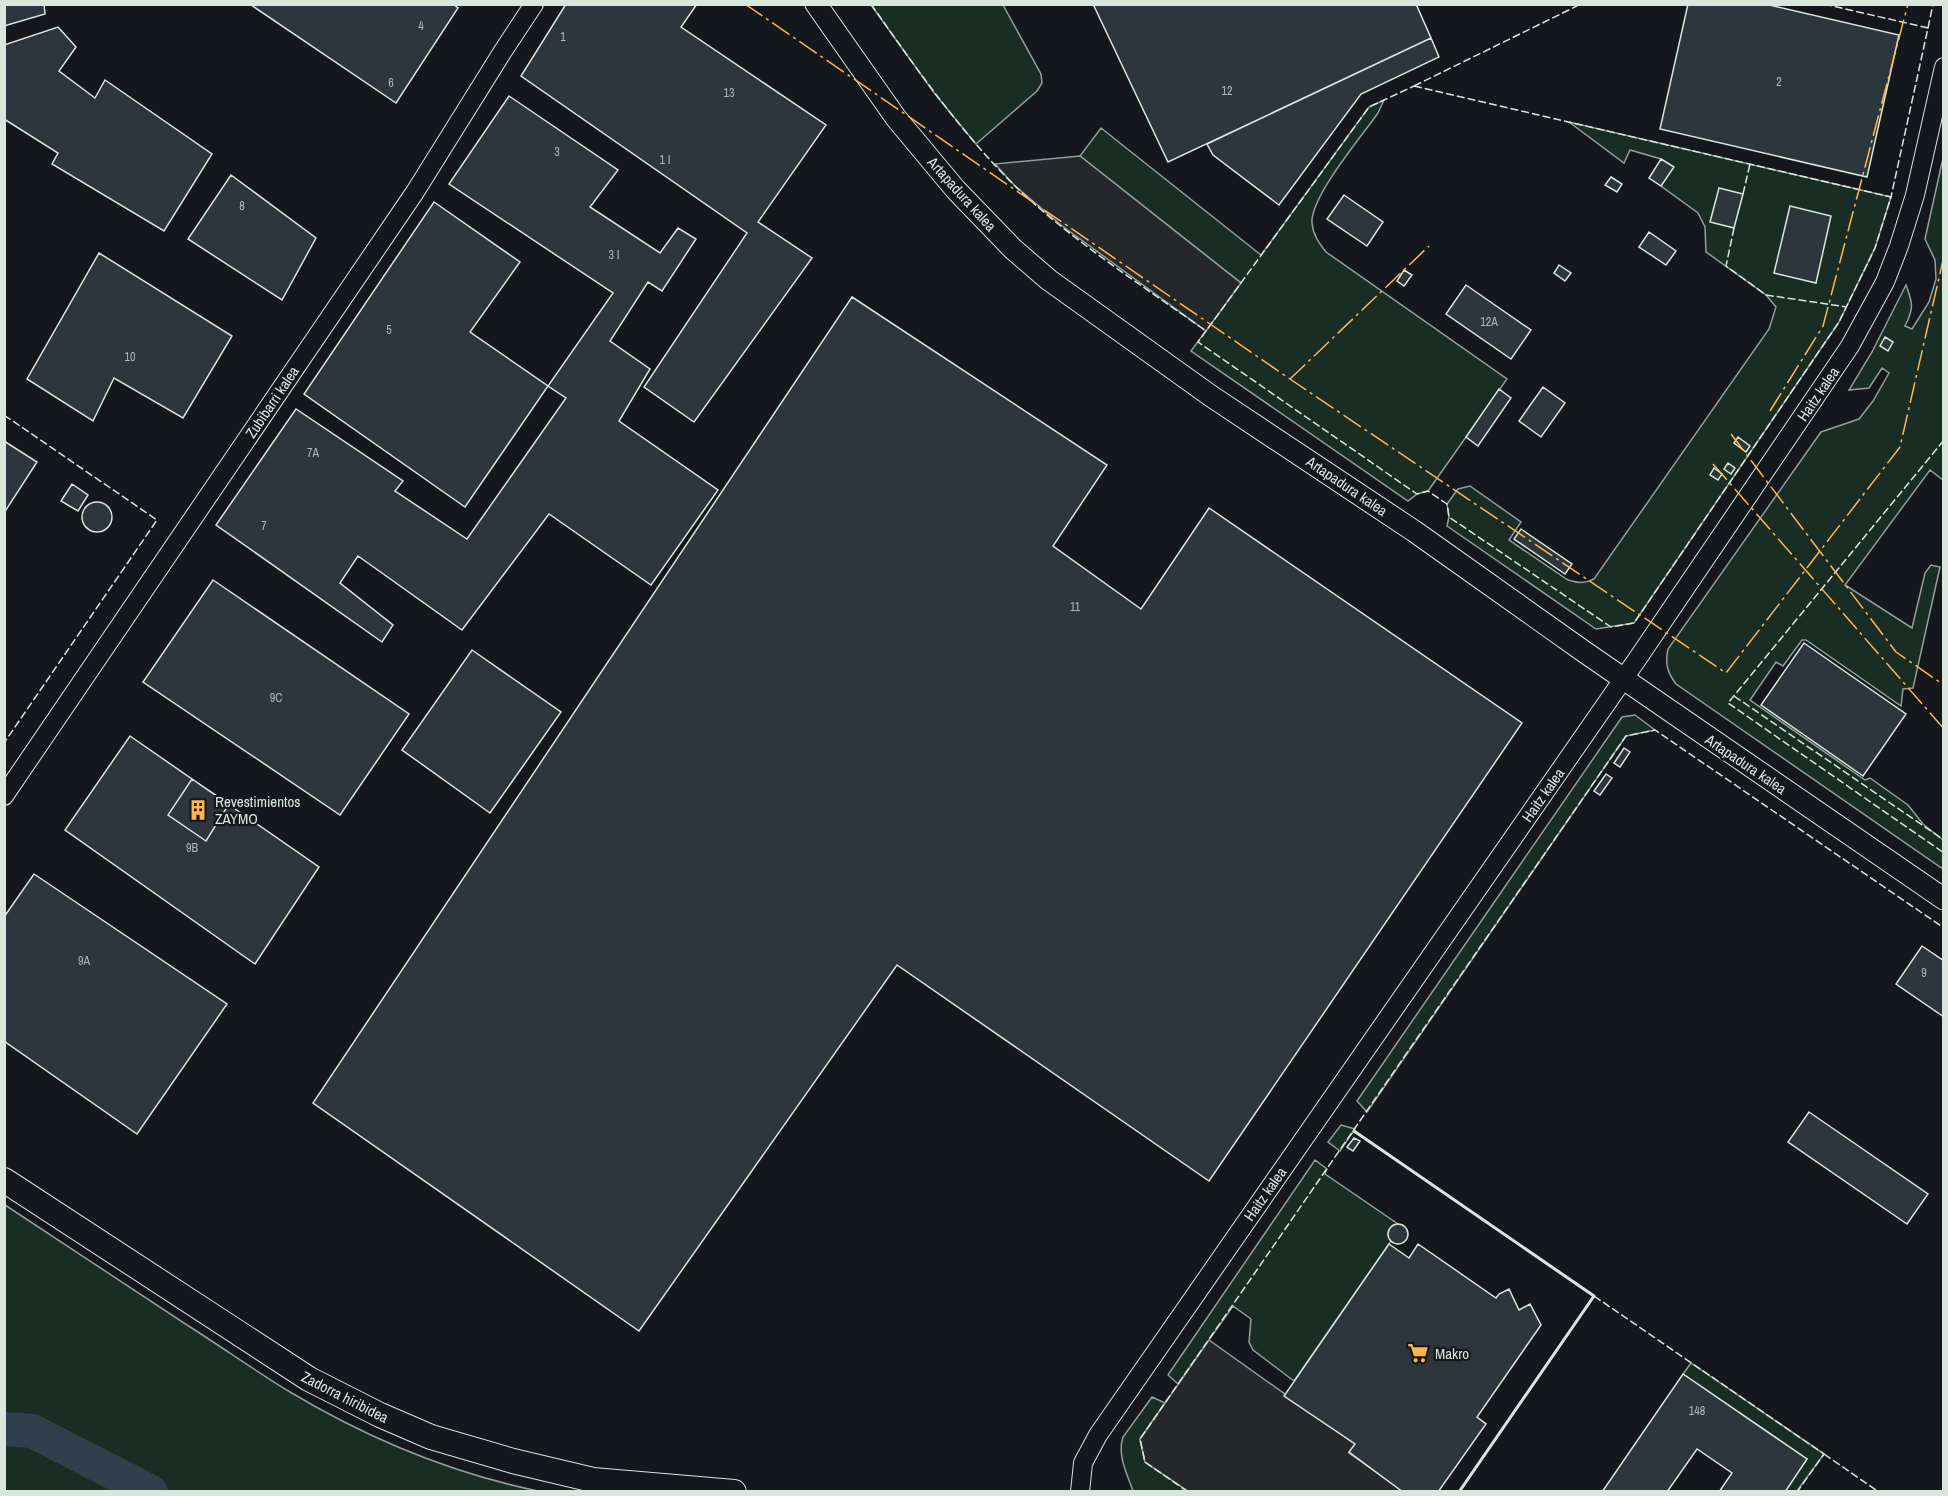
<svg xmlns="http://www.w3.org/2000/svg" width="1948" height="1496" font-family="'Archivo Narrow',sans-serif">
	<rect width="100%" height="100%" fill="#14181c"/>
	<!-- green -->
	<path fill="#1a2d24" stroke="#939e99" stroke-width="1.5" d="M871 5H1003L1041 74 1042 83 1037 91 976 144 935 94Z
		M1384 100 1378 113C1362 136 1310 197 1312 223 1313 235 1319 243 1326 252L1507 379 1428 491 1417 494 1408 501 1191 351 1241 283 1080 156 1101 128 1261 255 1369 107Z
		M1569 122 1891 197 1875 248 1839 322 1634 623 1596 629 1447 526 1449 517 1447 504 1458 489 1470 486 1521 522 1509 540 1568 580C1578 583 1585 584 1594 579L1769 329 1776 307 1766 295 1706 252 1705 227 1698 213 1661 186 1673 167 1661 159 1630 150 1624 163Z
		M1943 158V480L1930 470 1845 585 1912 628 1925 573 1931 565 1940 567 1913 688 1903 689 1901 706 1806 640H1802L1783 666 1776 662 1750 700 1865 780 1870 778 1908 805 1923 824 1943 840V869L1676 684C1667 672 1665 663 1668 649L1821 432 1859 419 1873 401 1889 373 1882 368 1869 388 1849 390 1872 352 1906 285C1913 304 1914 308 1905 326L1912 329 1929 302 1936 279 1935 260 1925 239Z
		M1635 715 1655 730 1626 736 1367 1112 1357 1101 1622 717Z
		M1341 1125 1355 1129 1340 1151 1328 1142Z
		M1315 1160 1327 1169 1325 1174 1398 1224 1390 1230 1388 1235 1391 1241 1294 1381 1253 1350 1249 1342 1251 1319 1233 1306 1178 1384 1168 1375Z
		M5 1205C65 1245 126 1285 187 1325 222 1347 255 1371 290 1392 367 1438 451 1473 538 1491H5Z
		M1691 1363 1824 1454 1797 1491H1785L1807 1459 1683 1374Z
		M1152 1397 1165 1403 1140 1439 1145 1462 1188 1491H1133C1127 1474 1117 1455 1123 1437Z"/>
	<!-- parking -->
	<path fill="#24282b" stroke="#939e99" stroke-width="1.5" d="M1080 156 1241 283 1206 331 1061 225 1014 185 995 164Z
		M1209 1340 1355 1444 1349 1453 1403 1491H1188L1145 1462 1140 1439Z"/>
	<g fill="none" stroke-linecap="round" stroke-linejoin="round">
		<!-- river -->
		<path stroke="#2f3f4d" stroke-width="34" d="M4 1429 32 1431 151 1492"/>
	</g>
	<!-- building -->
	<path fill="#2c363c" stroke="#d8e6dc" stroke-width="1.5" d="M4 4H44L45 14 4 26Z
		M453 4 458 8 396 103 251 5Z
		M566 4H697L681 27 826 125 758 222 812 258 694 422 644 387 747 233 521 76Z
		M1093 4H1416L1431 38 1168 162Z
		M1688 4H1765L1899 35 1867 177 1660 129Z
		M58 27 76 47 59 71 95 98 105 80 212 154 164 231 52 164 58 153 4 119V45Z
		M1431 38 1439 57 1361 94 1279 205 1213 155 1207 144Z
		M509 96 618 170 590 207 660 253 678 228 696 239 662 291 648 282 610 341 650 369 619 421 718 490 651 585 549 514 462 630 358 556 340 583 393 625 382 642 216 525 296 409 403 481 395 491 467 539 566 398 548 386 613 293 449 184Z
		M1661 159 1674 167 1661 186 1649 178Z
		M231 175 316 238 282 300 188 239Z
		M1611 177 1622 184 1617 192 1605 185Z
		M1719 188 1743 194 1734 228 1710 222Z
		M1344 195 1383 222 1367 246 1327 219Z
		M434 202 520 262 470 332 548 386 465 507 304 394Z
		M1790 206 1831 216 1816 283 1774 273Z
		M1649 232 1676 251 1666 265 1639 247Z
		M99 253 232 336 183 418 114 378 93 421 27 379Z
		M1559 265 1571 273 1565 281 1554 273Z
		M1404 270 1412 275 1404 286 1397 281Z
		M1466 285 1531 330 1511 359 1446 314Z
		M852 297 1107 465 1053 546 1141 609 1209 508 1522 723 1209 1181 897 965 639 1331 313 1103Z
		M1885 337 1893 342 1888 351 1880 346Z
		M1543 387 1565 403 1541 437 1519 421Z
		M1499 389 1511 398 1478 446 1466 437Z
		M1738 437 1750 446 1746 452 1734 443Z
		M4 441 37 462 4 513Z
		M1728 463 1735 468 1731 474 1724 469Z
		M1714 468 1722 474 1718 480 1710 475Z
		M72 484 88 495 78 511 61 501Z
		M82 517a15 15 0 1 1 30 0a15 15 0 1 1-30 0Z
		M1521 529 1572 564 1565 574 1514 539Z
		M213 580 409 714 340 815 143 682Z
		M1804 643 1906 714 1863 776 1761 705Z
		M472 650 561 712 490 813 402 750Z
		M130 736 319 867 255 964 65 830Z
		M1624 748 1630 752 1620 767 1614 763Z
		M1606 774 1612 778 1600 795 1594 791Z
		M192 779 229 804 206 841 168 815Z
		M34 874 227 1004 137 1134 4 1041V917Z
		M1922 946 1944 961V1017L1896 984Z
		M1809 1112 1928 1194 1907 1224 1788 1142Z
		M1354 1138 1360 1141 1353 1151 1347 1147Z
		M1388 1234a10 10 0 1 1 20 0a10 10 0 1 1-20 0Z
		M1389 1244 1409 1258 1418 1244 1496 1298 1499 1294 1509 1289 1519 1310 1530 1304 1541 1325 1477 1417 1486 1424 1438 1492H1403L1349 1452 1355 1444 1284 1396Z
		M1683 1374 1807 1459 1785 1492H1719L1732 1473 1697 1449 1667 1492H1602Z"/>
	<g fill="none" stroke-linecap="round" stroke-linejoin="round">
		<!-- minor casing -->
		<g stroke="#d8e6dc" stroke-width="20">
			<path id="minor" d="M4 796 415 192 503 51 534 4
				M1080 1492 1083 1463 1098 1435 1638 658 1850 346 1885 282 1899 246 1915 195 1944 67"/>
		</g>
		<!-- tertiary casing -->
		<g stroke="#d8e6dc" stroke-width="23">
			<path id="tertiary" d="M816 4 896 118 956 190 1013 249 1049 280 1211 396 1414 531 1586 653 1944 899"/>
		</g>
		<!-- secondary casing -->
		<g stroke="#d8e6dc" stroke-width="26">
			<path id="secondary" d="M4 1180 309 1379 380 1415 431 1437 513 1461 593 1480 734 1492"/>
		</g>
		<!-- minor -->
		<use href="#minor" stroke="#14181c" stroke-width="18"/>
		<!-- tertiary -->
		<use href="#tertiary" stroke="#14181c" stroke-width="21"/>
		<!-- secondary -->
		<use href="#secondary" stroke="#14181c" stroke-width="24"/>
		<!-- fence -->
		<path stroke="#d8e6dc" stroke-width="1.5" stroke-dasharray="8 3" stroke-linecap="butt" d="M871 4C915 67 959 130 1013 184 1068 238 1143 286 1206 331
			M1824 4 1928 28 1891 197
			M1928 28 1933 4
			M1414 86 1891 197 1875 248 1839 322 1634 623 1611 627 1449 517 1447 504 1428 491 1417 494 1198 342 1369 107Z
			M1414 86 1581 4
			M1743 194 1750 164
			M1734 228 1726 266 1766 295 1847 307
			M4 415 157 520 4 743
			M1944 440 1728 703 1944 853
			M1734 696 1944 840
			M1594 1296 1824 1454 1797 1492
			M1824 1454 1879 1492
			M1188 1492 1145 1462 1140 1439 1626 736 1655 730 1944 928"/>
		<!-- wall -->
		<path stroke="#d8e6dc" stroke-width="3" d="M1354 1131 1594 1296 1459 1492"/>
		<!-- power -->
		<path stroke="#ffb74d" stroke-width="1.5" stroke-dasharray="21 4.5 3 4.5" stroke-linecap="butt" d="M745 4 1290 379 1726 673 1900 447 1944 256
			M1290 379 1429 246
			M1770 411 1823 326 1908 4
			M1731 434 1896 652 1944 685
			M1713 464 1944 729"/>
	</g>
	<!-- icons -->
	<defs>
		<g id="building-bare" transform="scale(1.62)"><path d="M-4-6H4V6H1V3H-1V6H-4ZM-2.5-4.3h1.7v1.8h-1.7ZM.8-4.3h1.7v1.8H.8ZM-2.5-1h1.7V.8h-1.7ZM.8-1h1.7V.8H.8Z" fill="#ffb74d" stroke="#14181c" stroke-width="2.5" paint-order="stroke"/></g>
		<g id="supermarket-bare" transform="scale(1.62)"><path d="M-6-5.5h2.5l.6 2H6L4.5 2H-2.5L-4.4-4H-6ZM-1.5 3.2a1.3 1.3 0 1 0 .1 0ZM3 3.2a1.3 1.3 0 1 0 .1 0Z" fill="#ffb74d" stroke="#14181c" stroke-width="2.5" paint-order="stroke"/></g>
	</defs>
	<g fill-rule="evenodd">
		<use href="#building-bare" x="198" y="810"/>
		<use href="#supermarket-bare" x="1418" y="1353"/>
	</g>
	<g text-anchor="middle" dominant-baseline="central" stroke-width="4.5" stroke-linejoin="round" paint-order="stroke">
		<!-- number labels -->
		<g font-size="12" fill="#adbab4">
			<text x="421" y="26">4</text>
			<text x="563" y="37">1</text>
			<text x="1779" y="82">2</text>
			<text x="391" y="83">6</text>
			<text x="1227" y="91">12</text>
			<text x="729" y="93">13</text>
			<text x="557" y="152">3</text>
			<text x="665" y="160">1 I</text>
			<text x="242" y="206">8</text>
			<text x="614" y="255">3 I</text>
			<text x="1489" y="322">12A</text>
			<text x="389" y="330">5</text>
			<text x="130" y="357">10</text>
			<text x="313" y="453">7A</text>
			<text x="264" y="526">7</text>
			<text x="1075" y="607">11</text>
			<text x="276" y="698">9C</text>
			<text x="192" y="848">9B</text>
			<text x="84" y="961">9A</text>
			<text x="1924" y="973">9</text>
			<text x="1697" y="1411">148</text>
		</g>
		<!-- street labels -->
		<g font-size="15" fill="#d8e6dc" stroke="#14181c">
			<text transform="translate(962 194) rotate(48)">Artapadura kalea</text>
			<text transform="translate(1818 394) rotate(-56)">Haitz kalea</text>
			<text transform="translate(272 402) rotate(-56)">Zubibarri kalea</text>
			<text transform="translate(1347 486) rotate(34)">Artapadura kalea</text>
			<text transform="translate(1746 764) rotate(34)">Artapadura kalea</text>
			<text transform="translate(1543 795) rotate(-55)">Haitz kalea</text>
			<text transform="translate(1265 1194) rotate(-55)">Haitz kalea</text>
			<text transform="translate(345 1397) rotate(27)">Zadorra hiribidea</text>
		</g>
		<!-- poi labels -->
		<g font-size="15" fill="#d8e6dc" stroke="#14181c" text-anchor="start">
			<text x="215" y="801">Revestimientos<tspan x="215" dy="17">ZAYMO</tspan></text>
			<text x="1435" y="1353">Makro</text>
		</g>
	</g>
	<!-- border -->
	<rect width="1948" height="1496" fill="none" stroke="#d8e6dc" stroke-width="12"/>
</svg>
